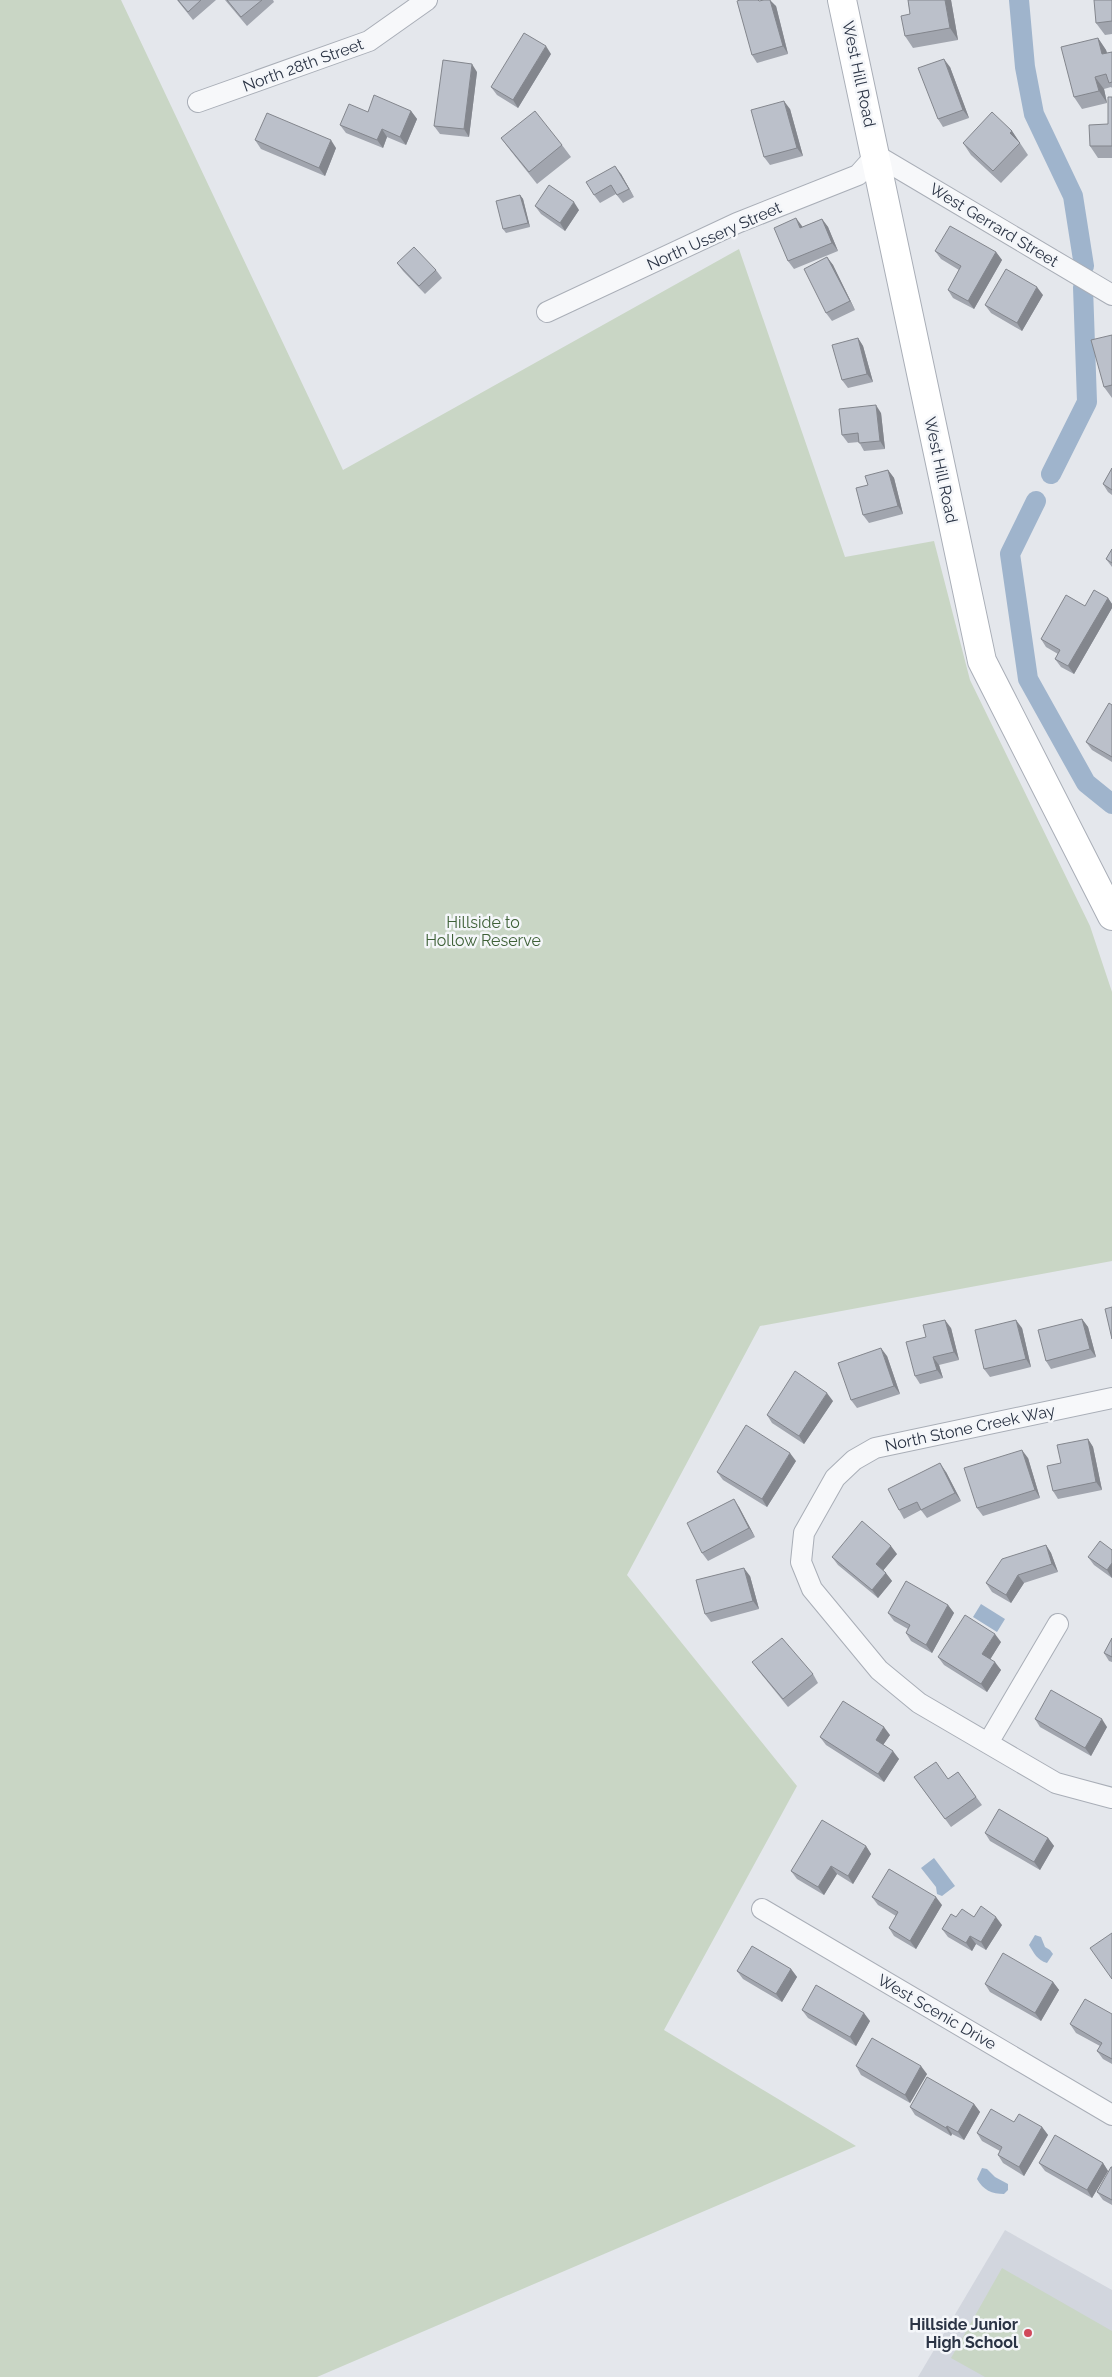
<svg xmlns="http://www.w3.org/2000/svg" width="1112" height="2377" font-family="Raleway,sans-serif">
	<rect width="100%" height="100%" fill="#e4e7ec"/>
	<!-- built -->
	<path fill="#d2d6de" d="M1005 2230 1112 2290V2377H918Z"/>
	<!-- green -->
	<path fill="#c9d6c5" d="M0 0H121L343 470 739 249 845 557 934 541 970 680 1090 926 1112 992V1261L760 1326 627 1575 797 1786 664 2030 856 2146 317 2377H0Z
		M1002 2268 1112 2331V2377H985L951 2358Z"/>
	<!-- water -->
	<path fill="#9fb4cc" d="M981 1604 1005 1619 997 1632 973 1617Z
		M934 1858 955 1886 942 1896 937 1894 936 1887 921 1868Z
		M1035 1935 1041 1937 1045 1947 1050 1950 1053 1954 1047 1963C1037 1960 1034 1953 1029 1945Z
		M982 2168 987 2169 995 2177 1008 2184V2190L1004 2194C992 2194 983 2190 977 2179Z"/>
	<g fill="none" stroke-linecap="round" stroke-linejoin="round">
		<!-- canal -->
		<path stroke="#9fb4cc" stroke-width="20" d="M1019 0 1025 67 1034 114 1073 196 1084 266
			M1051 474 1087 402 1083 287
			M1036 501 1010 554 1028 679 1086 783 1112 804"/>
		<!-- street casing -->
		<g stroke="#a9aeb7" stroke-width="22">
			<path id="street" d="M198 102 369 41 427 0
				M547 312 737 223 858 175 876 155 1112 295
				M1112 1398 875 1448 854 1460 835 1478 804 1533 801 1562 812 1589 879 1670 919 1703 1056 1783 1112 1798
				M988 1743 1058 1624
				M762 1909 1112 2115"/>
		</g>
		<!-- secondary casing -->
		<g stroke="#a9aeb7" stroke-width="30">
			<path id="secondary" d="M842 0 982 661 1112 916"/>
		</g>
		<!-- street -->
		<use href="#street" stroke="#f7f8fa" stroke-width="20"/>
		<!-- secondary -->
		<use href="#secondary" stroke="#fff" stroke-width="28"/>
	</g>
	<!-- wall -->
	<path fill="#a1a5ae" d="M177 0H216L193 20Z
		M225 0H273L274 2 247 26Z
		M908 0H951L958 40 913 48 905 36 910 14Z
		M1112 0V34L1105 35 1096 23Z
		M761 1 776 6 788 54 757 63 752 55Z
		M1098 38 1106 50 1107 53 1112 52V88L1111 87 1104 89 1107 103 1082 109 1074 97Z
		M551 54 518 108 497 95 491 87Z
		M950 67 969 118 943 127 938 119Z
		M477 72 469 137 440 134 434 126Z
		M1112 97V158H1098L1090 146 1108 124Z
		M790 109 803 156 770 165 764 157Z
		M411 111 417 119 406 145 387 137 383 148 346 133 340 125 368 112Z
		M1012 131 1028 155 1001 183 971 155 963 143Z
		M501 138 562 145 571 157 537 184 510 150Z
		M255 140 336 148 325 176 261 149Z
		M621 174 634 197 623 203 616 194 600 203 594 195Z
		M520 195 523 199 530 227 506 233 503 229Z
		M535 206 579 210 565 231 541 214Z
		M822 219 828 227 838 251 794 269 788 261 802 227Z
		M935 251 996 252 1002 260 974 309 953 298 948 290 959 270 941 259Z
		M827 257 833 265 855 310 832 321 826 313Z
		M397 263 436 270 442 278 425 294 403 271Z
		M1043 295 1022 331 991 313 985 305Z
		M1112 335V398L1104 387Z
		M858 338 863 346 873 382 848 388 842 380Z
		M881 413 885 449 864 451 859 442 848 443 842 435Z
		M1112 468V495L1108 492 1103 484Z
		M888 470 894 478 903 514 869 523 863 515 868 485Z
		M1112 549V567L1106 559Z
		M1108 598 1112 604V608L1074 674 1061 667 1055 659 1058 654 1046 647 1041 639 1085 606Z
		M1112 705V762L1092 750 1086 742Z
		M1082 1319 1088 1327 1096 1357 1051 1369 1046 1361Z
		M951 1328 959 1360 939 1365 943 1378 920 1384 915 1376 926 1337Z
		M1022 1328 1031 1367 990 1377 984 1369Z
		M887 1356 900 1394 857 1408 851 1400Z
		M833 1401 804 1444 772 1423 767 1415Z
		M1088 1439 1093 1447 1102 1490 1058 1499 1053 1491 1061 1463Z
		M1028 1458 1040 1498 983 1516 977 1508Z
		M796 1461 767 1507 723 1480 717 1472Z
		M946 1472 961 1501 927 1518 921 1510 904 1519 899 1510Z
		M739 1507 755 1537 708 1561 702 1553Z
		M1046 1545 1051 1553 1058 1572 1024 1583 1011 1603 992 1592 986 1583Z
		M1112 1550V1578L1094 1565 1088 1557Z
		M897 1554 883 1570 892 1581 878 1598 838 1565 832 1557Z
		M750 1576 759 1609 711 1622 705 1614Z
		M948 1605 954 1613 932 1653 911 1641 906 1633 908 1629 894 1621 888 1613Z
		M1112 1638V1662L1109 1661 1104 1653Z
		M1001 1642 990 1659 1001 1670 987 1692 944 1665 938 1657Z
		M752 1662 813 1674 818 1683 788 1707 758 1670Z
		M1035 1719 1107 1727 1091 1756 1040 1727Z
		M890 1735 883 1745 899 1759 884 1782 826 1745 820 1737Z
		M958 1772 982 1805 951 1827 914 1777 948 1779Z
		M985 1833 1048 1838 1054 1846 1040 1870 990 1841Z
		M866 1846 871 1854 853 1884 837 1874 824 1895 797 1879 791 1871Z
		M872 1897 942 1905 916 1949 894 1936 889 1928 896 1916 878 1905Z
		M956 1917H974L1002 1925 986 1950 976 1944 972 1951 948 1937 942 1929Z
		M791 1969 797 1977 782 2002 743 1979 737 1971Z
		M1053 1982 1059 1990 1041 2021 990 1992 985 1984Z
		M802 2010 870 2021 856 2046 808 2018Z
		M1112 2014V2064L1103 2059 1097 2051 1100 2046 1076 2033 1070 2024Z
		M856 2066 927 2074 910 2103 861 2075Z
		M974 2104 980 2112 964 2140 952 2134 951 2136 915 2115 910 2107Z
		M1014 2122 1042 2127 1048 2135 1024 2176 1003 2163 998 2155 1000 2151 982 2141 977 2133Z
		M1039 2163H1103L1108 2171 1092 2198 1045 2171Z
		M1112 2167V2205L1103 2200 1097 2192Z"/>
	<!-- shaded-wall -->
	<path fill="#83868d" d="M770 0 776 6 788 54 783 46Z
		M945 0H951L958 40 950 28Z
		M1098 38 1106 50 1111 66 1102 54Z
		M546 46 551 54 518 108 513 100Z
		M944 59 950 67 969 118 963 110Z
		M472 64 477 72 469 137 464 129Z
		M1095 77 1104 89 1107 103 1099 91Z
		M784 101 790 109 803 156 797 148Z
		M411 111 417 119 406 145 400 137Z
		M382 129 387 137 383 148 377 140Z
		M1012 131 1020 143 1010 133Z
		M331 140 336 148 325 176 319 168Z
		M615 166 621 174 634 197 629 189Z
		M520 195 523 199 530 227 528 223Z
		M574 202 579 210 565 231 560 223Z
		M796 218 802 226 806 236 800 228Z
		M822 219 828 227 838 251 832 243Z
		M996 252 1002 260 974 309 968 301Z
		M827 257 833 265 855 310 850 301Z
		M1037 287 1043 295 1022 331 1017 323Z
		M858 338 863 346 873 382 867 374Z
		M876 405 881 413 885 449 880 441Z
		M888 470 894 478 903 514 898 506Z
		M1108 598 1112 604V608L1074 674 1068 666Z
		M1082 1319 1088 1327 1096 1357 1090 1349Z
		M945 1320 951 1328 959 1360 954 1352Z
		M1016 1320 1022 1328 1031 1367 1026 1359Z
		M881 1348 887 1356 900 1394 894 1386Z
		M933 1357 939 1365 943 1378 937 1370Z
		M827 1393 833 1401 804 1444 799 1436Z
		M1088 1439 1093 1447 1102 1490 1096 1482Z
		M1022 1450 1028 1458 1040 1498 1035 1490Z
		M790 1453 796 1461 767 1507 762 1499Z
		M940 1463 946 1472 961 1501 955 1493Z
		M734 1499 739 1507 755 1537 749 1528Z
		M1046 1545 1051 1553 1058 1572 1052 1564Z
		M891 1546 897 1554 882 1572 876 1564Z
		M1112 1563V1578L1107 1570Z
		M744 1568 750 1576 759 1609 753 1601Z
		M886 1573 892 1581 878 1598 872 1590Z
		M1018 1575 1024 1583 1011 1603 1006 1595Z
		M948 1605 954 1613 932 1653 926 1645Z
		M995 1634 1001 1642 988 1663 982 1654Z
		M995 1662 1001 1670 987 1692 981 1684Z
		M1102 1719 1107 1727 1091 1756 1085 1748Z
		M884 1727 890 1735 881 1748 876 1740Z
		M893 1751 899 1759 884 1782 878 1774Z
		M1048 1838 1054 1846 1040 1870 1034 1862Z
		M866 1846 871 1854 853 1884 848 1876Z
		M831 1866 837 1874 824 1895 818 1887Z
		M936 1897 942 1905 916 1949 910 1941Z
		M996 1917 1002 1925 986 1950 981 1942Z
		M970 1936 976 1944 972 1951 966 1943Z
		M791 1969 797 1977 782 2002 776 1994Z
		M1053 1982 1059 1990 1041 2021 1035 2013Z
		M864 2013 870 2021 856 2046 850 2037Z
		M921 2066 927 2074 910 2103 905 2095Z
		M974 2104 980 2112 964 2140 958 2132Z
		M947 2126 952 2134 951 2136 946 2128Z
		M1042 2127 1048 2135 1024 2176 1019 2167Z
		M1103 2163 1108 2171 1092 2198 1087 2190Z"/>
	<!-- building -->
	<path fill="#bbc0ca" stroke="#83868d" d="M178 0H201L188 12Z
		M227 0H262L241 17Z
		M740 0H758L759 1 764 0H770L783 46 752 55 737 1Z
		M908 0H945L950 28 905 36 901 16 910 14Z
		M1094 0H1112V21L1096 23Z
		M524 33 546 46 513 100 491 87Z
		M1098 38 1102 54 1112 52V82L1109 83 1106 74 1095 77 1099 91 1074 97 1061 47Z
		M944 59 963 110 938 119 918 68Z
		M443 60 472 64 464 129 434 126Z
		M374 95 411 111 400 137 382 129 377 140 340 125 349 104 368 112Z
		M1108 97H1112V146H1090L1089 125 1108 124Z
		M784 101 797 148 764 157 751 110Z
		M535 111 562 145 529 172 501 138Z
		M992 112 1012 131 1010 133 1020 143 993 171 963 143Z
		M267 113 331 140 319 168 255 140Z
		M615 166 629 189 617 195 611 185 594 195 586 182Z
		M549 185 574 202 560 223 535 206Z
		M520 195 528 223 503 229 496 201Z
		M796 218 800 228 822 219 832 243 788 261 774 228Z
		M950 226 996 252 968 301 948 290 961 266 935 251Z
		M414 247 436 270 419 286 397 263Z
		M827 257 850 301 826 313 804 269Z
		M1006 269 1037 287 1017 323 985 305Z
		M1112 335V385L1104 387 1091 340Z
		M858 338 867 374 842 380 832 345Z
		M876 405 880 441 859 443 858 433 842 435 839 409Z
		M1112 468V490L1103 484Z
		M888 470 898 506 863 515 856 488 868 485 865 476Z
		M1112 549V563L1106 559Z
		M1094 590 1108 598 1068 666 1055 659 1060 650 1041 639 1066 595 1085 606Z
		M1109 703 1112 705V757L1086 742Z
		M1112 1307V1339L1105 1309Z
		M1082 1319 1090 1349 1046 1361 1038 1330Z
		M945 1320 954 1352 933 1357 937 1370 915 1376 906 1342 926 1337 923 1325Z
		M1016 1320 1026 1359 984 1369 975 1330Z
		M881 1348 894 1386 851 1400 838 1363Z
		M795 1371 827 1393 799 1436 767 1415Z
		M746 1425 790 1453 762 1499 717 1472Z
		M1088 1439 1096 1482 1053 1491 1047 1466 1061 1463 1057 1445Z
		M1022 1450 1035 1490 977 1508 964 1468Z
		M940 1463 955 1493 921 1510 917 1502 899 1510 888 1489Z
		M734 1499 749 1528 702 1553 687 1523Z
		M862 1521 891 1546 876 1564 886 1573 872 1590 832 1557Z
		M1100 1541 1112 1550V1563L1107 1570 1088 1557Z
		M1046 1545 1052 1564 1018 1575 1006 1595 986 1583 1002 1559Z
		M744 1568 753 1601 705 1614 696 1580Z
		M906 1581 948 1605 926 1645 906 1633 910 1625 888 1613Z
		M965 1615 995 1634 982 1654 995 1662 981 1684 938 1657Z
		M782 1638 813 1674 783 1699 752 1662Z
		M1112 1638V1657L1104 1653Z
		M1051 1690 1102 1719 1085 1748 1035 1719Z
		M843 1701 884 1727 876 1740 893 1751 878 1774 820 1737Z
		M936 1762 948 1779 958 1772 976 1797 945 1819 914 1777Z
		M999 1809 1048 1838 1034 1862 985 1833Z
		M822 1820 866 1846 848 1876 831 1866 818 1887 791 1871Z
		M889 1869 936 1897 910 1941 889 1928 898 1912 872 1897Z
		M981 1906 996 1917 981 1942 970 1936 966 1943 942 1929 951 1914 956 1917 962 1909 974 1917Z
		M1112 1933V1979L1090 1948Z
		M752 1946 791 1969 776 1994 737 1971Z
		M1003 1953 1053 1982 1035 2013 985 1984Z
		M816 1985 864 2013 850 2037 802 2010Z
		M1085 1999 1112 2014V2059L1097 2051 1102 2043 1070 2024Z
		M872 2038 921 2066 905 2095 856 2066Z
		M927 2077 974 2104 958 2132 947 2126 946 2128 910 2107Z
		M991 2109 1014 2122 1019 2114 1042 2127 1019 2167 998 2155 1002 2147 977 2133Z
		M1055 2135 1103 2163 1087 2190 1039 2163Z
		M1111 2167H1112V2200L1097 2192Z"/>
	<!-- markers -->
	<circle fill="#d1495b" stroke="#f4f6f9" stroke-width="2" cx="1028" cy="2333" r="5"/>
	<g text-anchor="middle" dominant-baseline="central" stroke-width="5" stroke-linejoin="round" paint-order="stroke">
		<!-- street labels -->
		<g font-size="16" fill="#2b3445" stroke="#f4f6f9">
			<text transform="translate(303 65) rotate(-20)">North 28th Street</text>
			<text transform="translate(859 74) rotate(78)">West Hill Road</text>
			<text transform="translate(994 225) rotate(31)">West Gerrard Street</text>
			<text transform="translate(714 236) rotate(-24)">North Ussery Street</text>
			<text transform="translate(941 470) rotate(78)">West Hill Road</text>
			<text transform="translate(970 1428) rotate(-12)">North Stone Creek Way</text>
			<text transform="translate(937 2012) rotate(30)">West Scenic Drive</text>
		</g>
		<!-- park labels -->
		<g font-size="16" fill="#3f6138" stroke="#f4f6f9">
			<text x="483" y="922">Hillside to<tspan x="483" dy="18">Hollow Reserve</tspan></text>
		</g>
		<!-- poi labels -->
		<g font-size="16" font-weight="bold" fill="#2b3445" stroke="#f4f6f9" text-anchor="end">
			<text x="1018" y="2324">Hillside Junior<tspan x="1018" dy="18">High School</tspan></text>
		</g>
	</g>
</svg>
